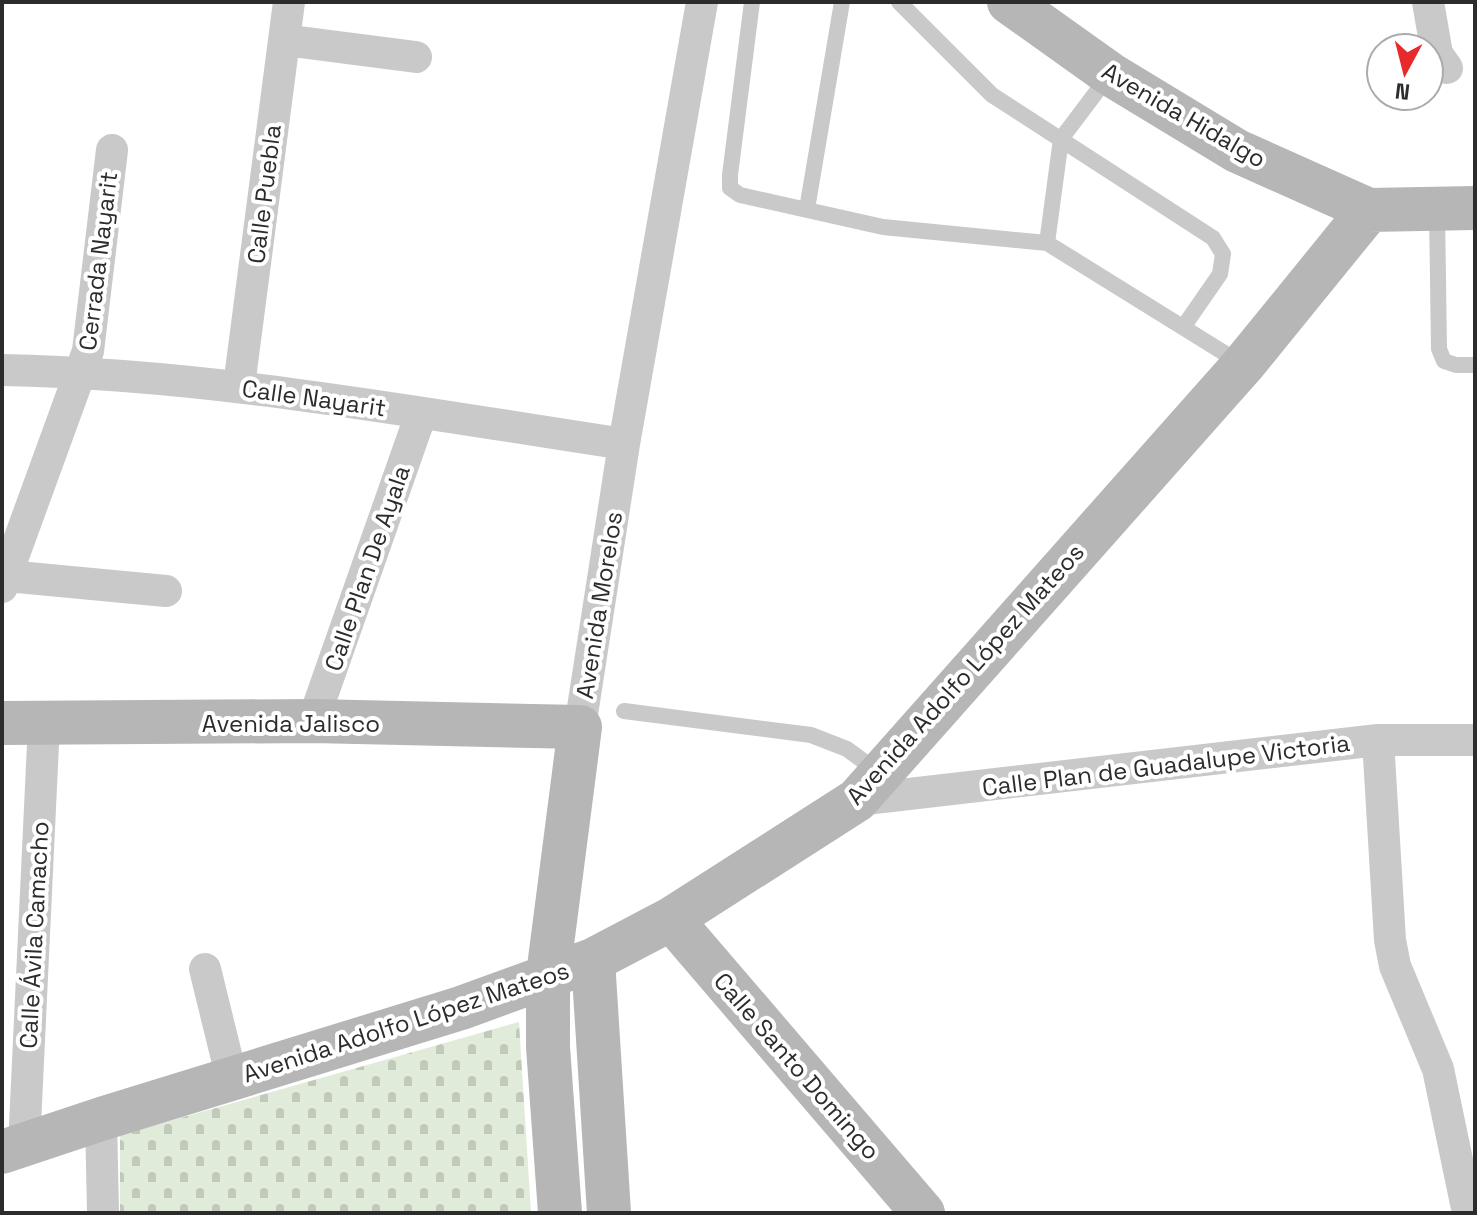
<svg xmlns="http://www.w3.org/2000/svg" width="1477" height="1215" font-family="'Space Grotesk',sans-serif">
	<defs>
		<pattern id="cemetery-stones" width="16" height="16" patternUnits="userSpaceOnUse" patternTransform="scale(2)"><rect width="16" height="16" fill="#e1ebd9"/><path d="M2 7V4a2 2 0 0 1 4 0v3zM10 15v-3a2 2 0 0 1 4 0v3z" fill="#c1caba"/></pattern>
	</defs>
	<rect width="100%" height="100%" fill="#fff"/>
	<!-- cemetery -->
	<path fill="url(#cemetery-stones)" d="M519 1022 531 1213H120V1135Z"/>
	<g fill="none" stroke-linecap="round" stroke-linejoin="round">
		<!-- service -->
		<path stroke="#c9c9c9" stroke-width="16" d="M752 2 730 175V188L740 195 883 227 1047 243 1242 364
			M899 2 992 95 1213 238 1223 254 1220 274 1184 326
			M807 209 842 2
			M1437 210 1439 349 1444 361 1456 365H1475
			M1047 243 1061 139 1110 74
			M624 711 811 735 847 749 878 772"/>
		<!-- minor -->
		<path stroke="#c9c9c9" stroke-width="32" d="M1428 2 1437 54 1447 68
			M284 40 416 57
			M2 370C211 374 418 413 624 444
			M239 386 289 2
			M7 576 166 591
			M2 587 88 351 112 150
			M313 721 421 414
			M580 727 624 444 702 2
			M1378 740 1390 940 1395 966 1438 1069 1468 1213
			M857 800 1378 740H1475
			M205 969 232 1079
			M101 1119 103 1213
			M24 1146 44 723"/>
		<!-- secondary -->
		<path stroke="#b6b6b6" stroke-width="44" d="M1009 2 1110 74 1237 151 1369 210 1475 208
			M2 723 313 721 580 727 548 975V1047L560 1213
			M671 919 923 1213
			M593 960 609 1213
			M2 1152 101 1119 461 1008 593 960 671 919 857 800 1243 365 1369 210"/>
	</g>
	<g text-anchor="middle" dominant-baseline="central" stroke-width="8" stroke-linejoin="round" paint-order="stroke">
		<!-- street labels -->
		<g font-size="24" fill="#2c2c2c" stroke="#fff">
			<text transform="translate(1184 115) rotate(30)">Avenida Hidalgo</text>
			<text transform="translate(264 194) rotate(-83)">Calle Puebla</text>
			<text transform="translate(98 261) rotate(-83)">Cerrada Nayarit</text>
			<text transform="translate(314 398) rotate(8)">Calle Nayarit</text>
			<text transform="translate(367 568) rotate(-71)">Calle Plan De Ayala</text>
			<text transform="translate(599 605) rotate(-81)">Avenida Morelos</text>
			<text transform="translate(965 674) rotate(-48)">Avenida Adolfo López Mateos</text>
			<text x="291" y="723">Avenida Jalisco</text>
			<text transform="translate(1166 765) rotate(-7)">Calle Plan de Guadalupe Victoria</text>
			<text transform="translate(34 935) rotate(-87)">Calle Ávila Camacho</text>
			<text transform="translate(406 1022) rotate(-18)">Avenida Adolfo López Mateos</text>
			<text transform="translate(797 1066) rotate(49)">Calle Santo Domingo</text>
		</g>
	</g>
	<!-- border -->
	<rect width="1477" height="1215" fill="none" stroke="#2c2c2c" stroke-width="8"/>
	<!-- north arrow -->
	<g transform="translate(1405 72) rotate(187)"><circle r="38" fill="#ffffff" stroke="#ababab" stroke-width="2"/>
	<path d="M0-6L14 30L0 20L-14 30Z" fill="#e72b2d"/>
	<text y="-12" font-size="22" font-weight="bold" text-anchor="middle" fill="#2c2c2c">N</text>
	</g>
</svg>
